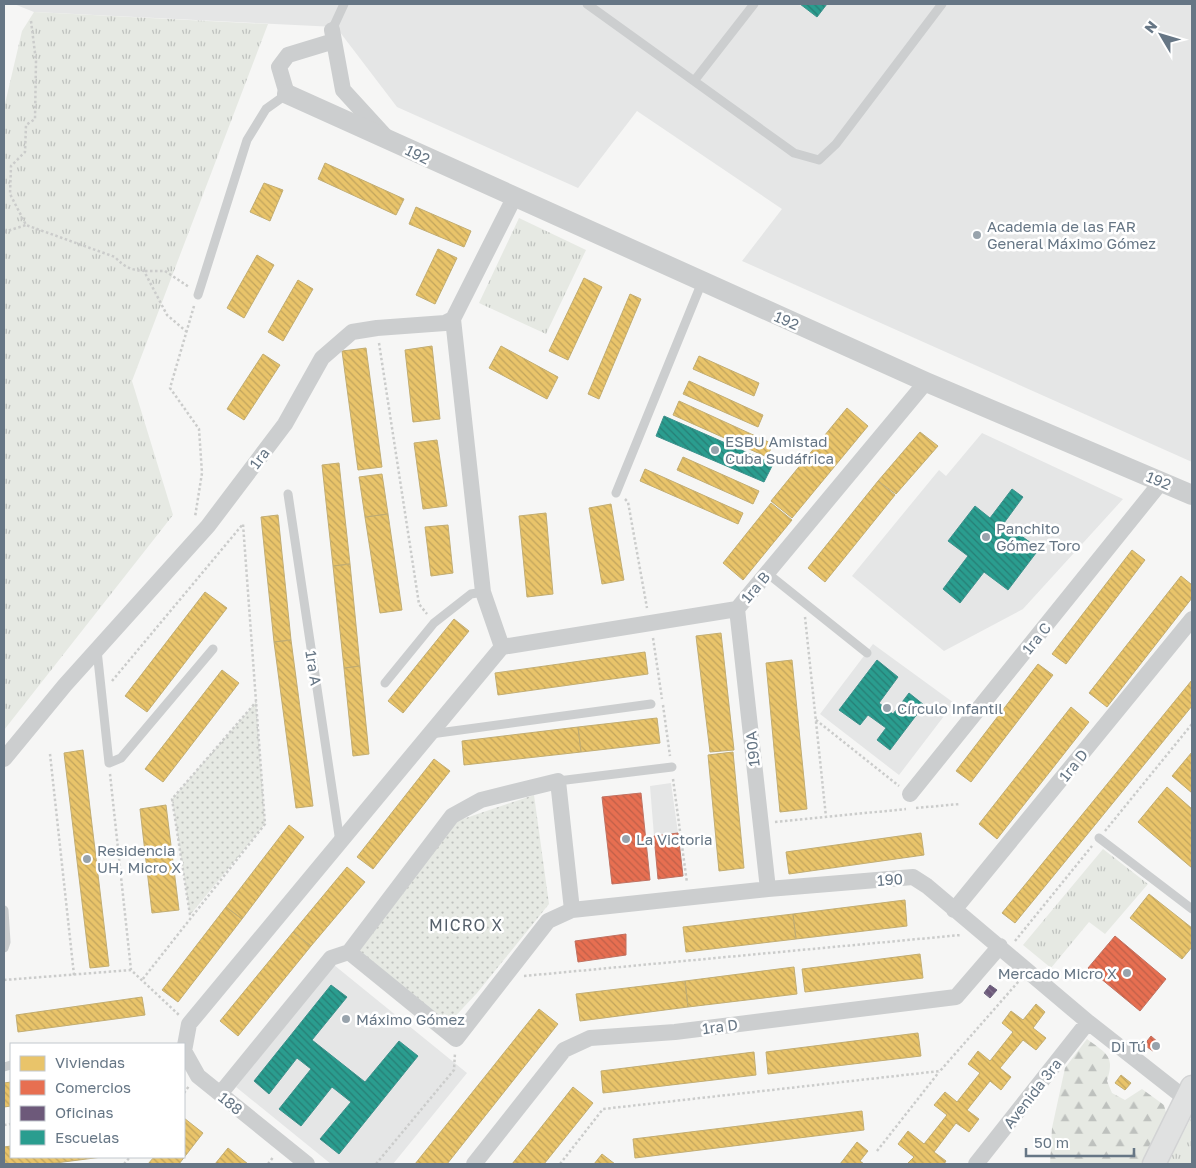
<svg xmlns="http://www.w3.org/2000/svg" width="1196" height="1168" font-family="'Golos Text',sans-serif">
	<defs>
		<pattern id="grass-tufts" width="24" height="20" patternUnits="userSpaceOnUse" patternTransform="scale(1.25)"><rect width="24" height="20" fill="#e6e9e3"/><path d="M3 7l-1-3M5 7V3M7 7l1-3M15 17l-1-3M17 17v-4M19 17l1-3" fill="none" stroke="#bec1be"/></pattern>
		<pattern id="forest-firs" width="22" height="20" patternUnits="userSpaceOnUse" patternTransform="scale(1.25)"><rect width="22" height="20" fill="#e6e9e3"/><path d="M5 1l3.5 6h-7zM16 11l3.5 6h-7z" fill="#bec1be"/></pattern>
		<pattern id="park-dots" width="8" height="8" patternUnits="userSpaceOnUse" patternTransform="scale(1.25)"><rect width="8" height="8" fill="#e6e9e3"/><path d="M2 2h.1M6 6h.1" fill="none" stroke="#bec1be" stroke-width="1.8" stroke-linecap="round"/></pattern>
		<pattern id="homes-back-hatch" width="6" height="6" patternUnits="userSpaceOnUse" patternTransform="scale(1.25)"><rect width="6" height="6" fill="#e9c46a"/><path d="M-1 5l2 2M0 0l6 6M5-1l2 2" fill="none" stroke="#c1a45d"/></pattern>
		<pattern id="shops-back-hatch" width="6" height="6" patternUnits="userSpaceOnUse" patternTransform="scale(1.25)"><rect width="6" height="6" fill="#e76f51"/><path d="M-1 5l2 2M0 0l6 6M5-1l2 2" fill="none" stroke="#bf6049"/></pattern>
		<pattern id="offices-back-hatch" width="6" height="6" patternUnits="userSpaceOnUse" patternTransform="scale(1.25)"><rect width="6" height="6" fill="#6d597a"/><path d="M-1 5l2 2M0 0l6 6M5-1l2 2" fill="none" stroke="#81728d"/></pattern>
		<pattern id="schools-back-hatch" width="6" height="6" patternUnits="userSpaceOnUse" patternTransform="scale(1.25)"><rect width="6" height="6" fill="#2a9d8f"/><path d="M-1 5l2 2M0 0l6 6M5-1l2 2" fill="none" stroke="#277e75"/></pattern>
	</defs>
	<rect width="100%" height="100%" fill="#f6f6f5"/>
	<!-- built -->
	<path fill="#e5e6e6" d="M14 4H1192V462L742 261 782 209 637 111 578 188 397 107 336 27 34 12Z
		M982 433 1123 499 1023 609 944 651 852 576 939 470 946 476Z
		M873 644 954 703 899 775 820 714Z
		M671 783 678 833 654 836 650 786Z
		M334 965 467 1073 393 1164H331L236 1087Z"/>
	<!-- grass -->
	<path fill="url(#grass-tufts)" d="M34 12 268 24 132 381 173 515 4 730V108L22 31Z
		M519 218 586 250 546 334 479 303Z
		M1103 849 1148 884 1105 934 1089 922 1051 968 1023 945Z
		M1192 1116V1164H1167Z"/>
	<!-- forest -->
	<path fill="url(#forest-firs)" d="M1087 1039C1107 1054 1115 1056 1107 1081L1112 1093 1125 1100 1142 1089 1164 1105 1167 1116 1143 1164H1050L1052 1128 1065 1068Z"/>
	<!-- park -->
	<path fill="url(#park-dots)" d="M256 702 265 824 190 915 172 799Z
		M534 795 549 904 477 993 448 1024 359 951 457 821Z"/>
	<!-- homes -->
	<path fill="url(#homes-back-hatch)" stroke="#c2ad72" d="M325 163 404 199 396 215 318 179Z
		M264 183 283 190 270 221 250 212Z
		M416 207 471 231 464 247 409 224Z
		M438 249 457 258 435 304 416 295Z
		M257 255 274 265 244 318 227 308Z
		M584 278 602 287 568 360 549 351Z
		M298 280 313 289 283 341 268 332Z
		M630 294 641 299 599 399 588 394Z
		M432 346 440 419 413 422 405 350Z
		M501 346 558 377 547 399 489 368Z
		M366 348 382 467 358 470 342 351Z
		M263 354 280 365 244 420 227 409Z
		M699 356 759 383 754 396 693 369Z
		M689 381 763 415 758 427 683 394Z
		M679 401 773 444 767 457 673 415Z
		M847 408 868 426 792 518 771 501Z
		M920 432 938 446 896 494 878 481Z
		M437 440 447 506 423 509 414 443Z
		M683 457 759 491 753 504 677 470Z
		M339 463 350 564 333 566 322 465Z
		M645 469 743 513 738 524 640 481Z
		M382 474 388 514 365 517 359 477Z
		M878 481 895 495 825 582 808 568Z
		M771 503 792 520 743 580 723 563Z
		M611 504 624 580 602 584 589 508Z
		M546 513 553 594 527 597 519 516Z
		M388 514 402 610 380 613 365 517Z
		M278 515 291 640 274 642 261 517Z
		M448 525 453 573 431 576 425 527Z
		M1132 550 1145 560 1066 664 1052 654Z
		M350 564 360 666 344 668 333 566Z
		M1181 576 1192 585V598L1107 707 1089 693Z
		M205 592 227 608 147 712 125 696Z
		M454 619 469 631 403 713 388 701Z
		M721 633 734 750 710 752 696 636Z
		M291 640 313 806 296 808 274 642Z
		M645 652 648 674 498 695 495 673Z
		M792 660 807 809 780 812 766 663Z
		M1038 664 1053 675 971 782 956 771Z
		M360 666 369 754 353 756 344 668Z
		M222 670 239 683 163 782 145 769Z
		M1192 680V706L1015 923 1002 913Z
		M1071 707 1089 722 997 839 979 824Z
		M657 718 660 743 581 752 578 727Z
		M578 727 581 752 464 765 462 741Z
		M83 750 109 966 90 968 64 753Z
		M733 752 744 868 719 871 708 755Z
		M1192 752V793L1172 776Z
		M434 759 450 771 373 869 357 857Z
		M1167 787 1192 809V868L1138 822Z
		M166 805 179 910 152 913 140 809Z
		M289 825 304 837 242 919 226 907Z
		M921 833 924 855 789 874 786 852Z
		M347 867 365 882 311 946 293 932Z
		M1149 894 1192 928V947L1182 959 1130 918Z
		M905 900 907 926 796 939 793 914Z
		M226 907 242 919 178 1002 162 990Z
		M793 914 796 939 686 952 683 927Z
		M293 932 311 946 238 1036 220 1021Z
		M920 954 923 978 805 992 802 969Z
		M794 967 797 994 688 1007 685 981Z
		M685 981 688 1007 580 1021 576 994Z
		M142 997 145 1015 18 1032 16 1015Z
		M1036 1004 1045 1012 1033 1028 1046 1038 1036 1050 1023 1040 1000 1068 1011 1077 1001 1090 990 1081 967 1110 979 1119 969 1132 956 1123 934 1152 946 1161 944 1164H907L914 1157 898 1144 908 1131 924 1144 947 1115 934 1105 945 1092 957 1102 980 1073 968 1064 978 1051 990 1061 1013 1032 1002 1023 1011 1011 1023 1020Z
		M539 1009 558 1024 447 1164H415Z
		M918 1033 921 1056 768 1074 766 1052Z
		M754 1052 756 1075 603 1093 601 1071Z
		M1121 1075 1131 1083 1125 1090 1115 1083Z
		M11 1082V1106L4 1107V1083Z
		M573 1087 593 1103 544 1164H512Z
		M862 1111 864 1130 635 1158 633 1139Z
		M184 1118 203 1133 179 1164H148L154 1157H184Z
		M857 1142 868 1151 860 1161 864 1164H840Z
		M11 1146V1157H102L48 1164H5L4 1147Z
		M228 1148 248 1164H215Z
		M602 1154 615 1164H594Z"/>
	<!-- shops -->
	<path fill="url(#shops-back-hatch)" stroke="#c07161" d="M641 793 650 880 612 884 602 797Z
		M678 833 683 876 658 879 654 836Z
		M626 934V955L578 962 575 941Z
		M1115 936 1166 979 1140 1011 1088 968Z
		M1151 1036 1159 1043 1153 1051 1144 1045Z"/>
	<!-- offices -->
	<path fill="url(#offices-back-hatch)" stroke="#6b627d" d="M990 985 997 990 990 998 984 993Z"/>
	<!-- schools -->
	<path fill="url(#schools-back-hatch)" stroke="#3c918c" d="M800 4H827L817 17Z
		M664 416 773 464 764 482 656 436Z
		M1012 489 1023 497 1004 523 1039 549 1008 590 984 572 960 603 943 589 968 556 948 541 975 506 990 518Z
		M877 660 898 677 879 703 893 714 909 693 924 705 890 750 877 740 886 728 868 715 860 725 839 710Z
		M331 985 347 997 312 1040 365 1082 399 1041 418 1056 339 1154 320 1139 351 1102 332 1087 301 1126 279 1109 311 1069 297 1058 269 1094 254 1081Z"/>
	<g fill="none" stroke-linecap="round" stroke-linejoin="round">
		<!-- secondary casing -->
		<g stroke="#d2d3d4" stroke-width="25">
			<path id="secondary" d="M1154 1164 1192 1087"/>
		</g>
		<!-- path -->
		<path stroke="#cbcccb" stroke-width="2.5" stroke-dasharray="2.5 2.5" stroke-linecap="butt" d="M31 21 36 61 35 119 26 125 25 152 11 166 10 194 26 225 115 257C124 267 131 270 144 271L167 315 187 332
			M4 232 26 225
			M145 271H165L189 287
			M194 306 170 388 199 429 202 473 195 517
			M379 343 419 604 427 614
			M625 499 628 502 647 608
			M805 617 826 817
			M653 638 662 699
			M112 681 243 524 265 824 142 980
			M663 705 670 756
			M816 720 899 786
			M50 754 74 975
			M110 774 131 970 179 1015
			M673 779 687 883
			M916 808 960 804
			M775 822 906 809
			M1105 831 1192 724
			M190 915 172 799 256 702
			M1015 941 1092 846
			M524 976 961 935
			M4 980 131 970
			M184 1093 189 1086
			M4 1125 11 1124
			M877 1151 939 1072
			M124 1164 130 1157
			M268 1164 274 1156
			M376 1164 454 1070 455 1053
			M560 1164 603 1109 940 1071 1019 981"/>
		<!-- service -->
		<path stroke="#cccecf" stroke-width="9" d="M587 4 794 153 819 160 836 144 942 4
			M332 30 344 4
			M694 81 754 4
			M198 295 247 140 266 109 287 94
			M616 493 702 282
			M288 494 340 842
			M767 573 867 653
			M97 650 109 763 121 758 213 649
			M385 683 434 623 471 594 483 592
			M431 734 651 704
			M558 781 672 767
			M1099 838 1192 909
			M4 910 6 942 4 948
			M4 1067 11 1065"/>
		<!-- minor -->
		<path stroke="#cccecf" stroke-width="16" d="M332 30 343 90 386 137
			M287 94 279 67 288 55 334 41
			M453 319 483 592 502 647
			M737 609 768 889
			M502 647 737 609 926 382
			M4 759 65 685 208 526 285 424 322 358 352 332 377 328 445 323 453 319 514 198
			M910 794 1162 481
			M954 910 1192 619
			M349 952 456 1039 548 921 572 910 768 889 913 877 927 886 1088 1022 1186 1099
			M220 1094 331 958 349 952 452 816 481 800 558 781 572 910
			M307 1164 198 1076 184 1051 189 1024 502 647
			M474 1164 564 1050 590 1038 675 1032 956 997 1000 946
			M976 1164 1088 1022"/>
		<!-- tertiary -->
		<path stroke="#cccecf" stroke-width="20" d="M287 94 926 382 1192 495"/>
		<!-- secondary -->
		<use href="#secondary" stroke="#e0e1e1" stroke-width="22"/>
	</g>
	<!-- markers -->
	<g fill="#98a3ac" stroke="#fff" stroke-width="2">
		<circle cx="977" cy="235" r="5"/>
		<circle cx="715" cy="450" r="5"/>
		<circle cx="986" cy="537" r="5"/>
		<circle cx="887" cy="708" r="5"/>
		<circle cx="626" cy="839" r="5"/>
		<circle cx="87" cy="859" r="5"/>
		<circle cx="1127" cy="973" r="5"/>
		<circle cx="346" cy="1019" r="5"/>
		<circle cx="1156" cy="1046" r="5"/>
	</g>
	<g text-anchor="middle" dominant-baseline="central" stroke-width="5" stroke-linejoin="round" paint-order="stroke">
		<!-- street labels -->
		<g font-size="15" fill="#667685" stroke="#fff">
			<text transform="translate(418 154) rotate(27)">192</text>
			<text transform="translate(787 320) rotate(24)">192</text>
			<text transform="translate(259 458) rotate(-53)">1ra</text>
			<text transform="translate(1159 480) rotate(23)">192</text>
			<text transform="translate(755 587) rotate(-50)">1ra B</text>
			<text transform="translate(1036 638) rotate(-51)">1ra C</text>
			<text transform="translate(314 668) rotate(81)">1ra A</text>
			<text transform="translate(752 749) rotate(-96)">190A</text>
			<text transform="translate(1073 765) rotate(-51)">1ra D</text>
			<text transform="translate(890 879) rotate(-4)">190</text>
			<text transform="translate(720 1026) rotate(-7)">1ra D</text>
			<text transform="translate(1032 1093) rotate(-52)">Avenida 3ra</text>
			<text transform="translate(231 1103) rotate(39)">188</text>
		</g>
		<!-- poi labels -->
		<g font-size="15" fill="#667685" stroke="#fff" text-anchor="start">
			<text x="987" y="226">Academia de las FAR<tspan x="987" dy="17">General Máximo Gómez</tspan></text>
			<text x="725" y="441">ESBU Amistad<tspan x="725" dy="17">Cuba Sudáfrica</tspan></text>
			<text x="996" y="528">Panchito<tspan x="996" dy="17">Gómez Toro</tspan></text>
			<text x="897" y="708">Círculo Infantil</text>
			<text x="636" y="839">La Victoria</text>
			<text x="97" y="850">Residencia<tspan x="97" dy="17">UH, Micro X</tspan></text>
			<text x="1117" y="973" text-anchor="end">Mercado Micro X</text>
			<text x="356" y="1019">Máximo Gómez</text>
			<text x="1146" y="1046" text-anchor="end">Di Tú</text>
		</g>
		<!-- neighbourhood labels -->
		<g font-size="16" letter-spacing="1" fill="#545f6a" stroke="#fff">
			<text x="466" y="925">MICRO X</text>
		</g>
	</g>
	<!-- border -->
	<rect width="1196" height="1168" fill="none" stroke="#667685" stroke-width="10"/>
	<!-- legend -->
	<rect x="10" y="1043" width="175" height="115" fill="#ffffff" stroke="#c2c8ce"/>
	<rect x="20" y="1056" width="25" height="15" fill="#e9c46a" stroke="#c2c8ce"/>
	<text x="55" y="1068" font-size="15" fill="#667685">Viviendas</text>
	<rect x="20" y="1080" width="25" height="15" fill="#e76f51" stroke="#c2c8ce"/>
	<text x="55" y="1093" font-size="15" fill="#667685">Comercios</text>
	<rect x="20" y="1106" width="25" height="15" fill="#6d597a" stroke="#c2c8ce"/>
	<text x="55" y="1118" font-size="15" fill="#667685">Oficinas</text>
	<rect x="20" y="1130" width="25" height="15" fill="#2a9d8f" stroke="#c2c8ce"/>
	<text x="55" y="1143" font-size="15" fill="#667685">Escuelas</text>
	<!-- north arrow -->
	<g transform="translate(1161 35) rotate(308)" stroke="#ffffff" stroke-width="4" paint-order="stroke">
	<path d="M0-4L9 19L0 12L-9 19Z" fill="#667685"/>
	<text y="-8" font-size="14" font-weight="bold" text-anchor="middle" fill="#667685">N</text>
	</g>
	<!-- scale -->
	<path d="M1026 1148v8h108v-8" fill="none" stroke="#667685" stroke-width="2.5"/>
	<text x="1034" y="1148" font-size="15" fill="#667685" stroke="#ffffff" stroke-width="4" paint-order="stroke">50 m</text>
</svg>
